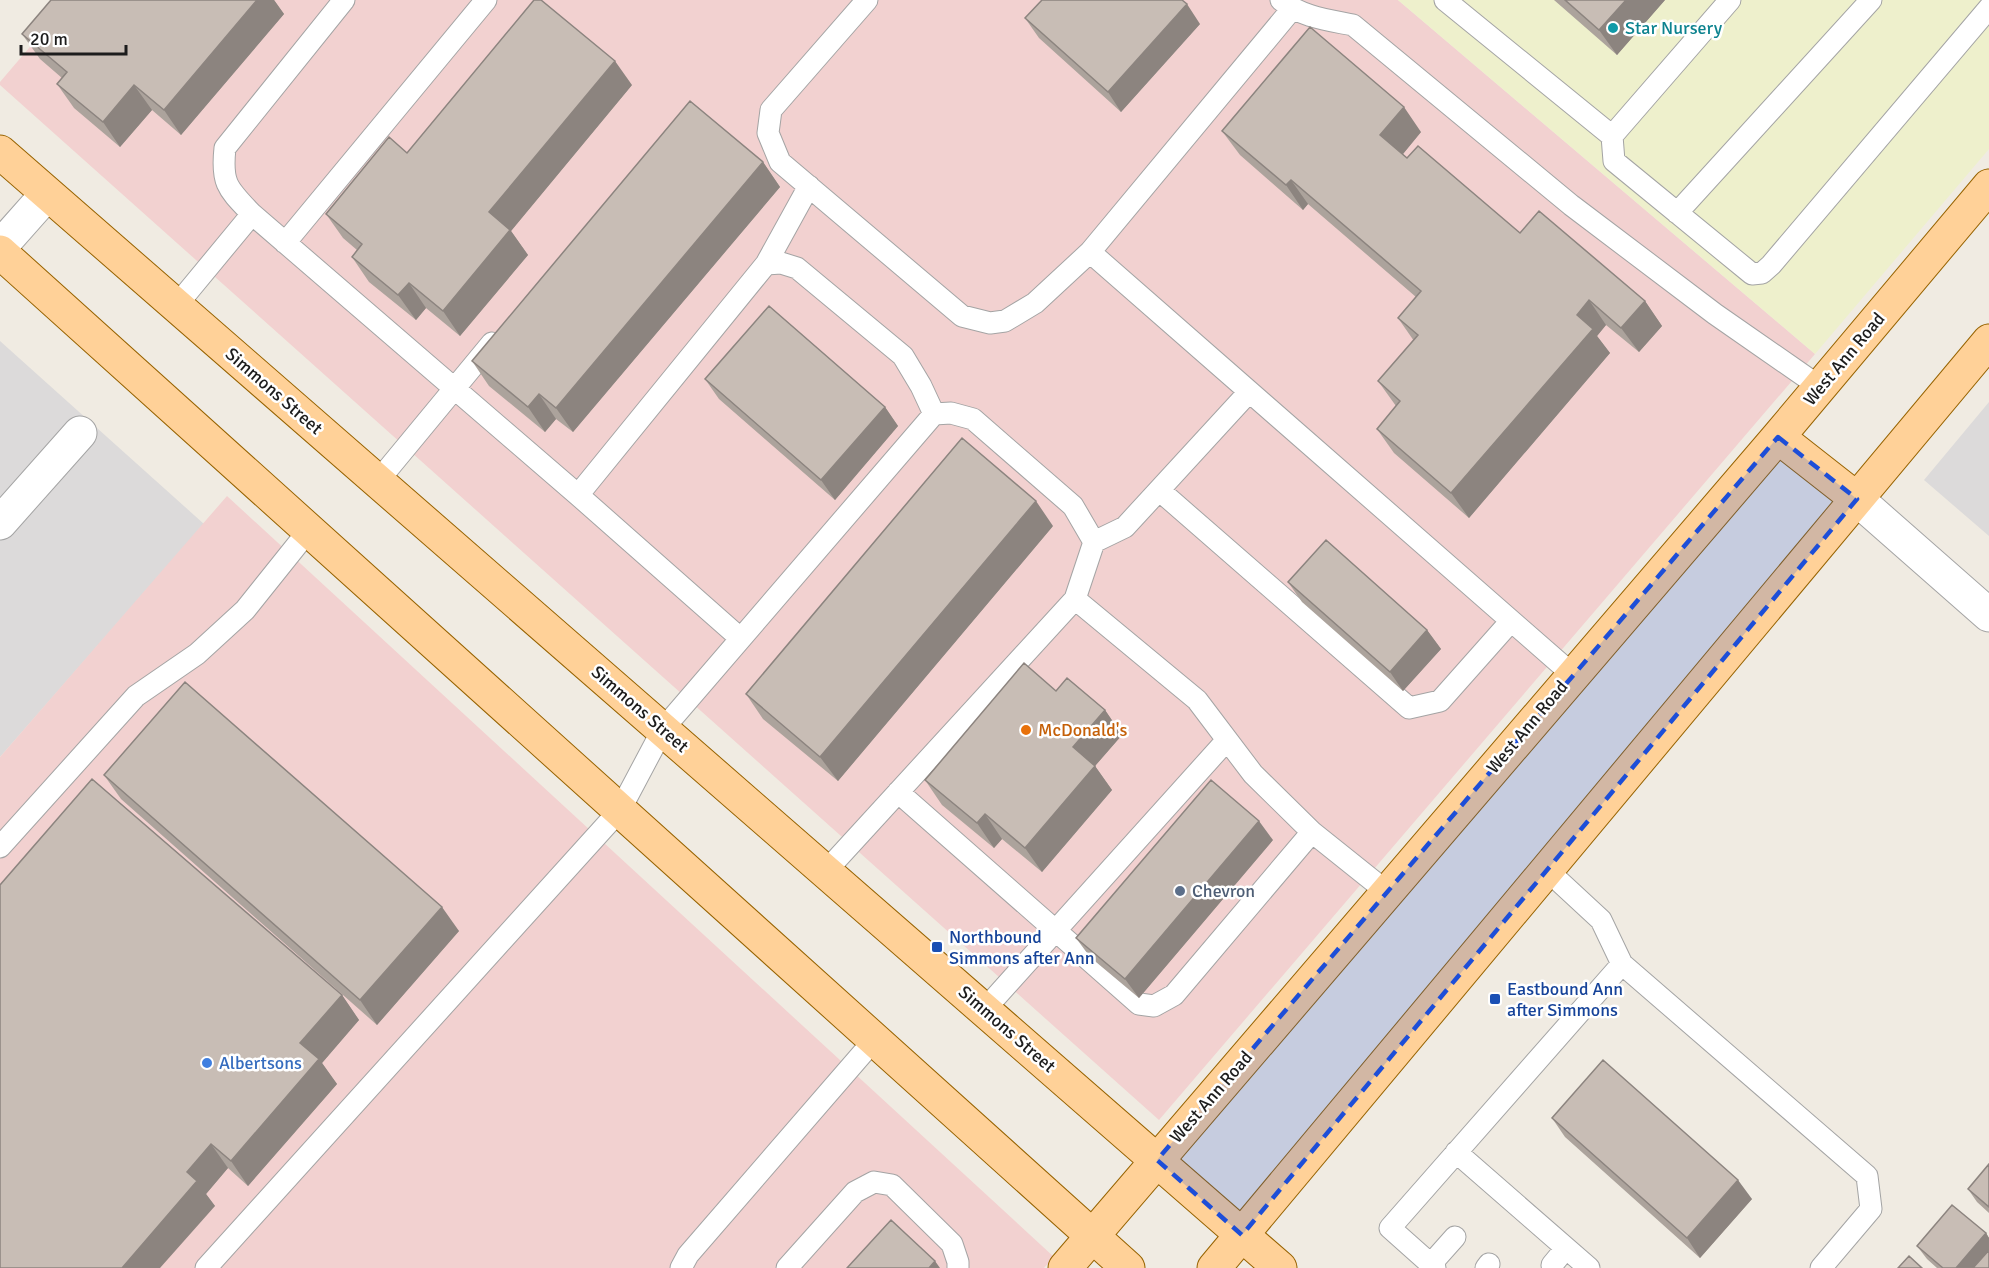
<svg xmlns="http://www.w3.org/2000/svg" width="1989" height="1268" font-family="Signika,sans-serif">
	<rect width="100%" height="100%" fill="#f0ebe2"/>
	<!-- residential -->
	<path fill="#dcdada" d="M0 341 204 524 0 757Z
		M1989 402V536L1924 480Z"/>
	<!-- commercial -->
	<path fill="#f2d1d0" d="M70 0H1398L1815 354 1159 1120 0 85V82Z
		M227 496 1054 1257 1044 1268H0V757Z"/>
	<!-- farmland -->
	<path fill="#eef0cc" d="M1398 0H1989V149L1815 354Z"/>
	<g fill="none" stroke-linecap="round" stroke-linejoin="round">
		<!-- service casing -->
		<g stroke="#a4a4a4" stroke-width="23">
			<path id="service" d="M867 0 771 110 768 133 780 162 962 316 990 323 1005 321 1035 303 1090 252 1292 9
				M1281 0C1301 17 1328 20 1353 25L1571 205 1715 314 1820 387
				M1445 0 1612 136
				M1730 0 1612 136 1614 161 1752 274 1762 273 1771 265 1989 8
				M1677 213 1871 0
				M252 214C228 189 221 184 225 148L344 0
				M285 243 486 0
				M1090 252 1572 674
				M766 264 809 186
				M176 306 252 214 578 495 740 638
				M378 481 492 343
				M1159 490 1409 708 1440 701 1511 621
				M578 495 766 264 781 263 797 268 903 356 921 386 934 414
				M1075 599 1197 700 1253 774 1312 832 1387 892
				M898 792 1139 1004 1154 1006 1174 995 1312 832
				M0 847 136 696 197 654 245 610 309 530
				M1547 870 1601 920 1622 964 1867 1176 1871 1209 1821 1268
				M826 871 1075 599 1094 542
				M985 1009 1227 740
				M1456 1152 1589 1268
				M1431 1264 1455 1237
				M1552 1265 1566 1248
				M206 1268 620 810 663 729 934 414 951 413 973 419 1073 506 1094 542 1125 527 1249 392
				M681 1268 688 1255 875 1039
				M787 1268 855 1192 874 1182 892 1185 952 1244 958 1262V1268
				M1435 1268 1390 1228 1622 964
				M1486 1268 1489 1264"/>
		</g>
		<!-- minor casing -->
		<g stroke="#a4a4a4" stroke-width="35">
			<path id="minor" d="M0 247 47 194
				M1857 499 1989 615
				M0 523 80 433"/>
		</g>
		<!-- primary casing -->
		<g stroke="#976300" stroke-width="35">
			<path id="primary" d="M0 152 1280 1268
				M0 252 1128 1268
				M1778 437 1857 499
				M1065 1268 1778 437 1989 186
				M1214 1268 1989 341"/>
		</g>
		<!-- service -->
		<use href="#service" stroke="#fff" stroke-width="21"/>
		<!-- minor -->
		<use href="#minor" stroke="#fff" stroke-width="33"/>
		<!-- primary -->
		<use href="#primary" stroke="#ffd198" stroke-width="33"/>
	</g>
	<!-- wall -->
	<path fill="#aca39c" d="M51 0H274L284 14 181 135 152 110 120 147 74 108 57 84 62 78 40 59 22 34Z
		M1554 0H1665L1617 55Z
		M1025 18 1200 24 1121 112 1039 38Z
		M632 85 511 231 528 255 460 336 426 308 416 320 369 282 352 257 357 250 343 238 326 214 407 153Z
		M1222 131 1421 132 1403 154 1407 158 1520 233 1645 301 1662 326 1639 352 1606 325 1597 336 1610 353 1469 518 1394 453 1377 429 1396 406 1378 381 1414 341 1398 318 1416 297 1308 204 1303 210 1240 155Z
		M763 162 780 187 573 432 556 419 545 432 489 386 472 361Z
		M705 379 885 407 898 426 835 500 719 399Z
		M1053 526 838 781 763 719 746 694Z
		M1288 582 1427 630 1441 649 1403 691 1302 602Z
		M1056 691 1105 710 1122 735 1095 766 1112 790 1042 872 1002 839 994 848 942 805 925 780Z
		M104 775 459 931 377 1025 121 799Z
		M1273 840 1139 998 1090 957 1076 938Z
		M342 995 359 1020 322 1063 337 1084 248 1186 228 1168 206 1194 215 1206 0 1268Z
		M1552 1118 1752 1199 1700 1258 1565 1137Z
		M1989 1164V1213L1977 1202 1968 1189Z
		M1986 1233 1989 1238V1268H1937L1927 1259 1917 1246Z"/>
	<!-- shaded-wall -->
	<path fill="#8c847f" d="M257 0H274L284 14 181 135 164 110Z
		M1626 0H1665L1617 55 1599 30Z
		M1187 4 1200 24 1121 112 1108 92Z
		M615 61 632 85 511 231 528 255 460 336 443 311 489 212Z
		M134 85 152 110 120 147 103 122Z
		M1404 107 1421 132 1398 160 1380 135Z
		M763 162 780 187 573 432 556 408Z
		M1291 180 1308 204 1303 210 1286 185Z
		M409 283 426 308 416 320 398 295Z
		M1589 300 1606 325 1597 336 1610 353 1469 518 1451 493 1577 315Z
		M1645 301 1662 326 1639 352 1621 328Z
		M539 394 556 419 545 432 528 407Z
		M885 407 898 426 835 500 821 480Z
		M1036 501 1053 526 838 781 820 757Z
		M1427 630 1441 649 1403 691 1390 672Z
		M1105 710 1122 735 1095 766 1112 790 1042 872 1025 848 1073 747Z
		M985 814 1002 839 994 848 977 823Z
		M1259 821 1273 840 1139 998 1125 979Z
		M442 907 459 931 377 1025 360 1000Z
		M342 995 359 1020 322 1063 337 1084 248 1186 231 1161 300 1043Z
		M211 1144 228 1168 206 1194 215 1206 160 1268H122L187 1172Z
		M1738 1180 1752 1199 1700 1258 1687 1238Z
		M1986 1233 1989 1238V1254L1977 1268H1956Z
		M935 1261 940 1268H929Z"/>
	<!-- building -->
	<path fill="#c8bdb5" stroke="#8c847f" stroke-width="1.5" d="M51 0H257L164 110 134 85 103 122 57 84 67 72 22 34Z
		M534 0H541L615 61 489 212 510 230 443 311 409 283 398 295 352 257 362 244 326 214 389 137 407 153Z
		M1042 0H1182L1187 4 1108 92 1025 18Z
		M1565 0H1626L1599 30Z
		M1310 27 1404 107 1380 135 1407 158 1418 146 1520 233 1539 211 1645 301 1621 328 1589 300 1577 315 1593 329 1451 493 1377 429 1400 401 1378 381 1418 335 1398 318 1421 291 1291 180 1286 185 1222 131Z
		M690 101 763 162 556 408 539 394 528 407 472 361Z
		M769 306 885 407 821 480 705 379Z
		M962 438 1036 501 820 757 746 694Z
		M1326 540 1427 630 1390 672 1288 582Z
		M1024 663 1056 691 1067 678 1105 710 1073 747 1095 766 1025 848 985 814 977 823 925 780Z
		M185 682 442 907 360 1000 104 775Z
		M92 779 342 995 300 1043 319 1059 231 1161 211 1144 187 1172 197 1181 122 1268H0V885Z
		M1211 780 1259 821 1125 979 1076 938Z
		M1603 1060 1738 1180 1687 1238 1552 1118Z
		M1989 1164V1207L1968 1189Z
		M1952 1205 1986 1233 1956 1268H1943L1917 1246Z
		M891 1220 935 1261 929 1268H847Z
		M1989 1250V1268H1973Z
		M1909 1256 1922 1268H1898Z"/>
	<!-- marked area -->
	<path fill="#1d4ed8" fill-opacity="0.2" stroke="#1d4ed8" stroke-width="4.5" stroke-dasharray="12 8" stroke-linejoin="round" d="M1778 437 1857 499 1242 1235 1157 1160Z"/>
	<!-- markers -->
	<circle fill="#0f9aa8" stroke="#fff" stroke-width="2" cx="1613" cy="28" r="6"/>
	<circle fill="#e8710a" stroke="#fff" stroke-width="2" cx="1026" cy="730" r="6"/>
	<circle fill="#5c6f8a" stroke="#fff" stroke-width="2" cx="1180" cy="891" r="6"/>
	<g fill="#1a4fb4" stroke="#fff" stroke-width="2">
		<rect x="931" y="941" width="12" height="12" rx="3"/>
		<rect x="1489" y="993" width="12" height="12" rx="3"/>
	</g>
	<circle fill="#3f7fe0" stroke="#fff" stroke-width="2" cx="207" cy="1063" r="6"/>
	<g text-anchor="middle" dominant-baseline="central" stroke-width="5" stroke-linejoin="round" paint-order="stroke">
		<!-- culture labels -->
		<g font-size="18" fill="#0d838f" stroke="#fff" text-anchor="start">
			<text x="1625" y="28">Star Nursery</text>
		</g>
		<!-- street labels -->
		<g font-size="18" fill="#1d1d1d" stroke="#fff">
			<text transform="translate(1844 359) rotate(-50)">West Ann Road</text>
			<text transform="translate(274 391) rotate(41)">Simmons Street</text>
			<text transform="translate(640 709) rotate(41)">Simmons Street</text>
			<text transform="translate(1527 727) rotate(-50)">West Ann Road</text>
			<text transform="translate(1007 1029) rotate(41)">Simmons Street</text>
			<text transform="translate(1211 1097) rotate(-49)">West Ann Road</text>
		</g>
		<!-- food labels -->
		<g font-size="18" fill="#c56008" stroke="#fff" text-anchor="start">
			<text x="1038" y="730">McDonald's</text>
		</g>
		<!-- service labels -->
		<g font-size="18" fill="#4e5e75" stroke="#fff" text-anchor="start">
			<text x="1192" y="891">Chevron</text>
		</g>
		<!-- transit labels -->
		<g font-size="18" fill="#164399" stroke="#fff" text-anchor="start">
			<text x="949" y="937">Northbound<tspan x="949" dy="21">Simmons after Ann</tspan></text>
			<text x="1507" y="989">Eastbound Ann<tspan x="1507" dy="21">after Simmons</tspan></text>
		</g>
		<!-- shop labels -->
		<g font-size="18" fill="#366cbe" stroke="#fff" text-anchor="start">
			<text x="219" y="1063">Albertsons</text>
		</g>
	</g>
	<!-- scale -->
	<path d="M21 45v9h105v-9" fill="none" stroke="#1d1d1d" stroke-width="3"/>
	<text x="30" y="45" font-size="18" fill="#1d1d1d" stroke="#ffffff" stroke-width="4.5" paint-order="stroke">20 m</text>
</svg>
